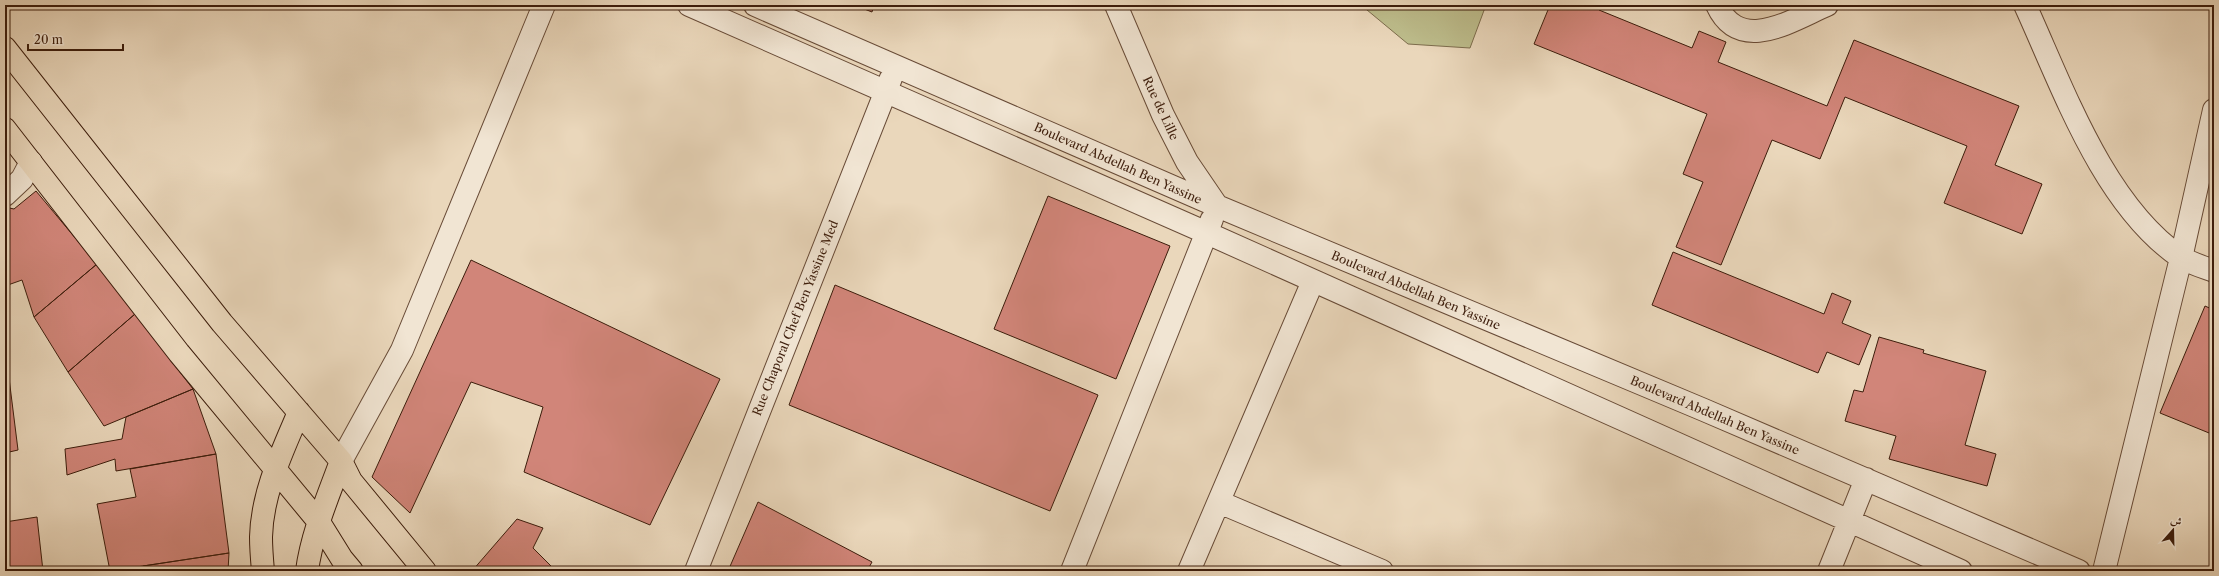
<svg xmlns="http://www.w3.org/2000/svg" width="2219" height="576" font-family="'Libre Caslon Text',Amiri,serif">
	<rect width="100%" height="100%" fill="#ead7bb"/>
	<filter id="stains"><feTurbulence type="fractalNoise" baseFrequency=".005" numOctaves="4"/><feColorMatrix values="0 0 0 0 .2 0 0 0 0 .09 0 0 0 0 .02 0 0 0 .5 -.17"/></filter>
	<radialGradient id="worn" r=".72"><stop offset=".6" stop-color="#630" stop-opacity="0"/><stop offset="1" stop-color="#630" stop-opacity=".3"/></radialGradient>
	<!-- green -->
	<path fill="#bdbd8c" stroke="#7c6c4c" d="M1361 5H1486L1470 48 1408 44Z"/>
	<!-- building -->
	<path fill="#d18579" stroke="#3c1c0b" d="M854 5H874L872 12Z
		M1550 5H1601L1599 10 1692 48 1699 31 1726 42 1718 62 1827 106 1854 40 2019 106 1995 165 2042 184 2022 234 1944 203 1967 146 1845 97 1820 159 1772 140 1721 265 1676 247 1703 182 1683 174 1707 114 1534 44Z
		M36 191 97 264 34 317 22 280 5 286V207L14 209Z
		M1048 196 1170 246 1116 379 994 329Z
		M1673 252 1824 314 1832 293 1851 301 1842 323 1871 335 1859 365 1827 352 1818 373 1652 305Z
		M471 260 720 379 650 525 524 472 543 407 471 382 410 513 372 477Z
		M97 264 135 314 68 372 34 317Z
		M835 285 1098 395 1050 511 789 405Z
		M2205 306 2214 310V435L2160 413Z
		M135 314 193 389 104 426 68 372Z
		M1879 337 1924 350 1923 353 1986 371 1965 445 1996 454 1987 486 1889 459 1896 436 1845 421 1854 390 1863 392Z
		M5 345 9 378 5 379Z
		M9 378 18 450 5 453V379Z
		M193 389 216 454 116 471 115 459 67 475 65 449 122 439 126 417Z
		M216 454 229 553 110 571 97 504 136 497 130 469Z
		M758 502 872 562 867 571H728Z
		M37 517 43 571H5V522Z
		M517 519 543 528 533 548 556 571H472Z
		M229 553 228 571H145L143 566Z"/>
	<g fill="none" stroke-linecap="round" stroke-linejoin="round">
		<!-- minor casing -->
		<g stroke="#684b37" stroke-width="24">
			<path id="minor" d="M689 5 1207 233 1961 571
				M755 5 1217 206 1704 410 2079 571
				M1116 5 1163 115 1187 162 1217 206
				M1717 5C1740 55 1792 20 1827 5
				M2025 5C2063 88 2103 204 2180 257 2190 263 2203 267 2214 271
				M5 195 22 179 31 162
				M341 461 402 350 544 5
				M1219 502 1382 571
				M696 571 891 78
				M1072 571 1212 219
				M1189 571 1313 281
				M1829 571 1866 479
				M2104 571 2181 258 2214 110"/>
		</g>
		<!-- major casing -->
		<g stroke="#3c1c0b" stroke-width="24">
			<path id="major" d="M5 48 222 323 341 461 351 481 425 571
				M5 129 179 353 319 522 342 559 352 571
				M263 571C262 560 261 548 261 537 262 493 282 452 299 412
				M307 571C312 533 328 497 341 461"/>
		</g>
		<!-- minor -->
		<use href="#minor" stroke="#f1e5d3" stroke-width="22"/>
		<!-- major -->
		<use href="#major" stroke="#ead7bb" stroke-width="22"/>
	</g>
	<g text-anchor="middle" dominant-baseline="central" stroke-width="4" stroke-linejoin="round" paint-order="stroke">
		<!-- street labels -->
		<g font-size="12" fill="#3c1c0b" stroke="#f1e5d3">
			<text transform="translate(1161 108) rotate(65)">Rue de Lille</text>
			<text transform="translate(1118 163) rotate(24)">Boulevard Abdellah Ben Yassine</text>
			<text transform="translate(1416 290) rotate(23)">Boulevard Abdellah Ben Yassine</text>
			<text transform="translate(795 318) rotate(-68)">Rue Chaporal Chef Ben Yassine Med</text>
			<text transform="translate(1715 415) rotate(23)">Boulevard Abdellah Ben Yassine</text>
		</g>
	</g>
	<!-- margin -->
	<rect width="2219" height="576" fill="none" stroke="#ead7bb" stroke-width="20"/>
	<rect x="6" y="6" width="2207" height="564" fill="none" stroke="#3c1c0b" stroke-width="2"/>
	<rect x="10" y="10" width="2199" height="556" fill="none" stroke="#3c1c0b"/>
	<!-- north arrow -->
	<g transform="translate(2173 530) rotate(20)" stroke="#f1e5d3" stroke-width="3" paint-order="stroke">
	<path d="M0-3L7 15L0 10L-7 15Z" fill="#3c1c0b"/>
	<text y="-6" font-size="11" font-weight="bold" text-anchor="middle" fill="#3c1c0b">ش</text>
	</g>
	<!-- scale -->
	<path d="M28 44v6h95v-6" fill="none" stroke="#3c1c0b" stroke-width="2"/>
	<text x="34" y="44" font-size="12" fill="#3c1c0b" stroke="#f1e5d3" stroke-width="3" paint-order="stroke">20 m</text>
	<rect width="100%" height="100%" filter="url(#stains)"/>
	<rect width="100%" height="100%" fill="url(#worn)"/>
</svg>
